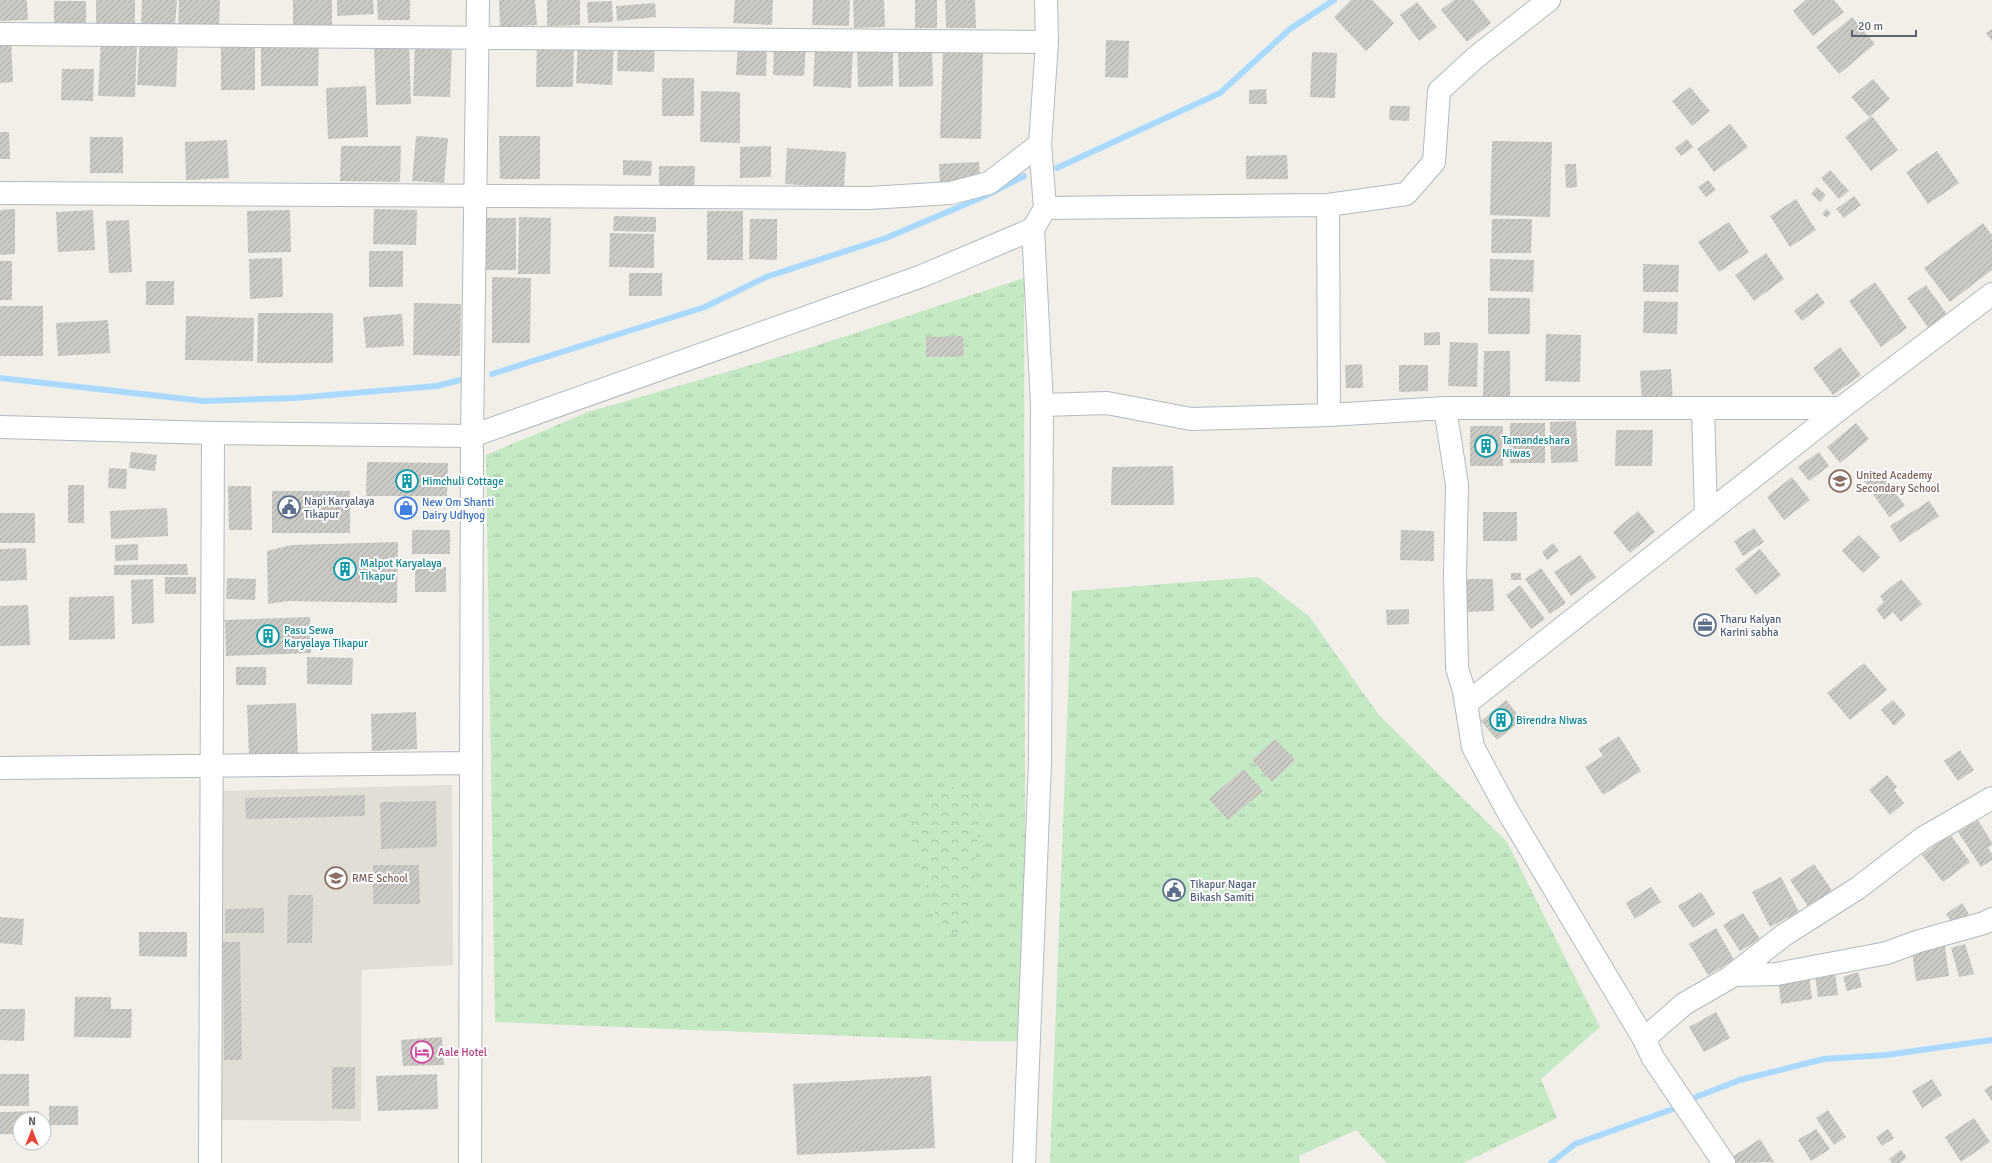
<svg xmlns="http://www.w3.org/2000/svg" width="1992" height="1163" font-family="Signika,sans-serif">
	<defs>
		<pattern id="grass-tufts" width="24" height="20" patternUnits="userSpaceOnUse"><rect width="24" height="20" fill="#c5e8c5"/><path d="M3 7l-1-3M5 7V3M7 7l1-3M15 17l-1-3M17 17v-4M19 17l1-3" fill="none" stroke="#a3c0a4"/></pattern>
		<pattern id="forest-crowns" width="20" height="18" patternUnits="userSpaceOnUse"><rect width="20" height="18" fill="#c5e8c5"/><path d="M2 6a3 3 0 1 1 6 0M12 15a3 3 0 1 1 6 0" fill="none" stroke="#a3c0a4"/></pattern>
		<pattern id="building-hatch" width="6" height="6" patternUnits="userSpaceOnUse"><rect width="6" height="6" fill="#cccac5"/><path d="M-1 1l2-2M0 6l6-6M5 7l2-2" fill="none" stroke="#a9a8a4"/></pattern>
	</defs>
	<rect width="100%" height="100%" fill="#f1efe8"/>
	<!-- education -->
	<path fill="#e1ded6" d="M452 785 453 965 362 970 361 1121 221 1120 219 791Z"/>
	<!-- grass -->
	<path fill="url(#grass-tufts)" d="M1024 278 1025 842 1034 1009 1018 1041H974L495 1022 486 455 588 412 803 350Z
		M1258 577 1309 616 1378 714 1507 842 1600 1027 1541 1079 1557 1118 1463 1163H1387L1356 1130 1299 1156 1300 1163H1050L1072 591Z"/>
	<!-- forest -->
	<path fill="url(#forest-crowns)" d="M948 784 981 803 967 937 940 929 905 818Z"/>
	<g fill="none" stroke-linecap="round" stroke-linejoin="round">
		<!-- stream -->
		<path stroke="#aadaff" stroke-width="6" d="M1057 168 1220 93 1290 29 1334 0
			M492 374 705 307 766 277 886 238 985 196 1024 176
			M0 378 204 401 295 398 437 386 460 380
			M1696 1097 1740 1080 1824 1059 1886 1055 1992 1040
			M1551 1163 1575 1144 1673 1109"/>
	</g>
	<!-- building -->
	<path fill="url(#building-hatch)" d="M0 0H27L28 20 0 21Z
		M96 0H135V26H96Z
		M142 0H177L175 26 141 24Z
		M179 0H220L219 30 178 29Z
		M293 0H332V27H293Z
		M337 0H373L374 14 337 16Z
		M377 0H410V20H378Z
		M499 0H535L537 25 500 27Z
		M547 0H580V25L547 26Z
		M735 0H773L772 25 733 23Z
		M813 0H850L849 26 812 25Z
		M853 0H884L885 27 854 28Z
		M915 0H937V28H915Z
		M945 0H975L976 28H946Z
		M1351 0H1372L1394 23 1366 51 1334 17Z
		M1454 0H1473L1491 23 1467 42 1441 10Z
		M1806 0H1834L1844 12 1813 36 1793 11Z
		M54 1H86V27H54Z
		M612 1 613 22 588 23 587 2Z
		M1417 2 1437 27 1419 41 1400 15Z
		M655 3 656 17 617 21 616 6Z
		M1852 17 1875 44 1839 74 1816 47Z
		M1992 29V41L1986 33Z
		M140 38 178 40 176 87 137 85Z
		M11 39 13 82 0 83V40Z
		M101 39 137 41 135 97 98 96Z
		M261 39 319 40 318 86H261Z
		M618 39 655 40 654 72 617 71Z
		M1106 40 1129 41 1128 78 1105 77Z
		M221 41H255V90H221Z
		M537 41 574 42 573 87H536Z
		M409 42 411 104 376 105 374 43Z
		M415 42 452 44 450 97 413 96Z
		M578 42 614 43 612 85 576 83Z
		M738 43 767 44 766 76 736 75Z
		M774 44 806 46 804 76 773 75Z
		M893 46V86L858 87 857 47Z
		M932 46 933 86 899 87 898 47Z
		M815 47 853 49 851 88 813 86Z
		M943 49 983 50 981 139 940 138Z
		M1312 52 1337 53 1335 98 1310 97Z
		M62 69H94L93 101 61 100Z
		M662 78H694V116H662Z
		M1873 79 1890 99 1869 117 1851 97Z
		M366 86 368 137 328 139 326 88Z
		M1690 87 1710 111 1692 126 1672 101Z
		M1266 89 1267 104H1249V90Z
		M701 91 740 92V143L700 142Z
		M1390 106H1410L1409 121 1389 120Z
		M1872 116 1898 150 1871 171 1845 137Z
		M1730 124 1748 147 1714 172 1697 149Z
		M0 132H9L10 159H0Z
		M416 136 448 138 444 183 412 181Z
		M499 136H540V179H500Z
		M90 137H123V173H90Z
		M1687 139 1693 147 1681 156 1675 148Z
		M227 140 229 178 186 180 185 142Z
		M1492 141 1552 142 1550 217 1490 215Z
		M341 146H401L400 182 340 181Z
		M771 146V177L740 178V147Z
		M787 148 846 152 844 188 785 184Z
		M1937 151 1959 183 1928 204 1906 172Z
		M1287 155 1288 179H1246V156Z
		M623 160 652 161 651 176 623 175Z
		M979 162 980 181 940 182 939 164Z
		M1565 164H1576L1577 187 1566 188Z
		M659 166H695L694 187H659Z
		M1830 170 1849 191 1839 199 1821 178Z
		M1708 180 1716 190 1706 197 1698 187Z
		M1817 187 1826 195 1820 202 1811 194Z
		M1854 196 1861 205 1844 218 1836 209Z
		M1796 199 1816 230 1790 247 1770 216Z
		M15 209V254L0 255V210Z
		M374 209 417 210 416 245 373 244Z
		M1826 209 1831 213 1827 218 1822 214Z
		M93 210 95 250 58 252 56 212Z
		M290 210 291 252 248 253 247 211Z
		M707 211H743V260H707Z
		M614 216 656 217V232L613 231Z
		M519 217 551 218 550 274H518Z
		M484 218H516V270H484Z
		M750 219H777V260L749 259Z
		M1492 219H1532L1531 253H1491Z
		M129 220 132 272 109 273 106 221Z
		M1729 222 1749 252 1719 272 1698 242Z
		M1983 223 1992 235V270L1950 302 1924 268Z
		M610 233 654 234V268L609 267Z
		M369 251H403V287H369Z
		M1766 253 1784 279 1754 301 1735 275Z
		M282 258 283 297 250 299 249 259Z
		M1490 259 1534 260 1533 292 1490 291Z
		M0 261H12V300H0Z
		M1643 264 1679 265 1678 292H1643Z
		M629 273H662V296H629Z
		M492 277 531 278 530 343H492Z
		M146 281H174V305H146Z
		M1875 282 1907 328 1881 347 1849 301Z
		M1926 285 1948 316 1929 329 1907 298Z
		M1817 293 1825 303 1802 321 1794 311Z
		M1488 298H1530V334H1488Z
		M1644 301 1678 302 1677 334 1643 333Z
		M414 303 461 304 460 356 413 355Z
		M0 306H43V356H0Z
		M258 313H333V363H257Z
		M402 314 404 346 366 348 363 317Z
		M186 316 254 318 253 361 185 360Z
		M108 320 110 353 58 356 56 323Z
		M1440 332V345H1424V333Z
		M1546 334 1581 335 1580 382 1545 381Z
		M963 336 964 356 926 357V337Z
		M1450 342 1478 343 1477 387 1448 386Z
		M1840 347 1861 375 1833 395 1813 368Z
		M1484 351H1510V398H1483Z
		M1362 364 1363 388H1346L1345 365Z
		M1399 365H1428V391L1399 392Z
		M1671 369 1673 402 1642 404 1640 371Z
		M1576 421 1578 462 1551 463 1550 422Z
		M1510 423H1545V463H1510Z
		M1856 423 1869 439 1840 463 1827 447Z
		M1470 426H1503V466H1470Z
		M1616 430H1653L1652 466H1615Z
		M131 452 157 455 155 471 129 468Z
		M1819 452 1829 466 1809 481 1798 467Z
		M367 462 448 463 447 496H366Z
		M1173 466 1174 505H1111L1112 467Z
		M109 468 127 469 126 489 108 488Z
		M1879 471 1905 506 1889 517 1864 481Z
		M1792 477 1810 500 1784 520 1767 497Z
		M68 485H84V523H68Z
		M228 486H251L252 530H229Z
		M272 491H350V533H272Z
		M1929 501 1939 516 1900 542 1890 526Z
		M167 508 168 536 111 539 110 511Z
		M1638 511 1655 532 1630 553 1613 532Z
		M1483 512H1517V541H1483Z
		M0 513H35V543H0Z
		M1754 528 1764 542 1743 556 1734 541Z
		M412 530H450V554H412Z
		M1401 530 1434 531V561L1400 560Z
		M1859 535 1880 557 1863 573 1842 551Z
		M398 542 397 603 289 601 268 604 267 551 292 545Z
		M1553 543 1559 551 1547 560 1542 552Z
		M138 544V560L115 561V545Z
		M26 548 27 580 0 581V549Z
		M1760 549 1781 575 1756 595 1735 569Z
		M1580 555 1596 577 1571 596 1554 572Z
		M187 564 188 575H114V565Z
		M415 567H446V592H415Z
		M1541 568 1566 603 1550 614 1525 579Z
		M1511 573H1521V580H1511Z
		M165 577H196V594H165Z
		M227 578 256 579 255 600 226 599Z
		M153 579 154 623 132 624 131 580Z
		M1467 579H1493L1494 611 1467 612Z
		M1901 579 1922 604 1901 622 1893 612 1884 620 1876 609 1884 602 1880 596Z
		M1520 585 1545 619 1531 629 1506 595Z
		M114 596 115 639 69 640V597Z
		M28 605 30 645 0 646V606Z
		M1409 609V624L1387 625 1386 610Z
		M310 617 311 653 226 656 225 620Z
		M307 657 353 658 352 685 307 684Z
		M1864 663 1887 690 1850 720 1827 693Z
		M236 667H266V685H236Z
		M1506 700 1522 720 1497 740 1481 721Z
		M1893 700 1906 715 1894 726 1881 710Z
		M296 703 298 756 249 757 247 705Z
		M416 712 417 749 372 751 371 714Z
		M1619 736 1641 771 1603 795 1585 767 1603 756 1598 749Z
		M1275 739 1295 760 1272 782 1252 760Z
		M1960 750 1974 770 1958 781 1944 761Z
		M1244 769 1263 791 1228 820 1209 799Z
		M1887 775 1897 787 1894 790 1904 803 1890 815 1869 790Z
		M365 795V816L246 819 245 798Z
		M436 801 437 847 381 849 380 802Z
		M1978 820 1992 843V845L1988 848 1992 854V860L1981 867 1958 832Z
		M1950 834 1970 862 1943 882 1922 855Z
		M1814 864 1833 892 1809 908 1790 880Z
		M373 865H419L420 904H373Z
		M1781 877 1799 912 1770 927 1752 892Z
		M1651 887 1661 902 1635 919 1626 903Z
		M1701 892 1715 914 1693 928 1678 906Z
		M288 895H313L312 943H287Z
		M1962 903 1969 914 1953 924 1946 914Z
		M264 908V933H225V909Z
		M1743 913 1760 939 1740 951 1723 925Z
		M0 917 24 919 22 945 0 943Z
		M1716 928 1734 960 1708 975 1689 944Z
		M139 932H187V957L139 956Z
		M223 942H240L242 1060H224Z
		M1965 944 1974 974 1959 977 1951 948Z
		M1945 946 1949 976 1916 981 1912 951Z
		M1858 972 1862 987 1847 991 1843 977Z
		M1835 973 1838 995 1818 997 1815 975Z
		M1809 975 1812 999 1781 1004 1778 979Z
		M75 997H111V1009H132L131 1038 74 1037Z
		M0 1009H25L24 1041 0 1040Z
		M1716 1012 1730 1038 1704 1052 1689 1027Z
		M442 1037 444 1065 403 1066 401 1040Z
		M332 1067H355V1109H332Z
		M0 1074H29V1106H0Z
		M437 1074 438 1109 378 1111 376 1076Z
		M931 1076 935 1148 797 1155 793 1084Z
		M1932 1079 1942 1095 1922 1108 1912 1091Z
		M1992 1085V1101L1984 1090Z
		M49 1106H78V1125H49Z
		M1828 1110 1846 1137 1834 1145 1816 1118Z
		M39 1111V1119H20V1134H0V1112Z
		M1974 1118 1990 1142 1961 1162 1945 1137Z
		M1816 1129 1830 1149 1811 1161 1798 1140Z
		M1888 1129 1894 1138 1882 1146 1876 1137Z
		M1760 1139 1774 1162 1735 1163 1732 1157Z
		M1901 1150 1907 1157 1900 1163H1892L1889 1159Z"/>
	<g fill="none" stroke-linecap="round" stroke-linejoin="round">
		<!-- street casing -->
		<g stroke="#b5b8bc" stroke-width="24">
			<path id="street" d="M0 34 1047 42
				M0 193 869 198 951 193 989 183 1040 144
				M1328 205 1329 415
				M1045 208 1328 205 1406 194 1434 162 1439 91 1475 58 1549 0
				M1042 405 1107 403 1191 419 1329 415 1445 408H1841
				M1445 408 1457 485 1455 575 1457 668 1464 691 1473 747 1507 810 1644 1039 1653 1058 1724 1163
				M1703 408 1706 515
				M0 427 213 433 472 436 922 276 1033 229
				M1467 703 1841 408 1992 294
				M0 768 471 763
				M1733 975 1777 974 1887 953 1916 942 1984 923 1992 919
				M1644 1039 1684 1004 1729 978 1784 935 1858 888 1923 838 1992 798
				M210 1163 213 433
				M470 1163 472 436 478 0"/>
		</g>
		<!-- secondary casing -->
		<g stroke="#b6babf" stroke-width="24">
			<path id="secondary" d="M1024 1163 1040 762 1042 405 1033 229 1045 208 1040 144 1047 42 1046 0"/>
		</g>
		<!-- street -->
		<use href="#street" stroke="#fff" stroke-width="22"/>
		<!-- secondary -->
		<use href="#secondary" stroke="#fff" stroke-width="22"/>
	</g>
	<!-- icons -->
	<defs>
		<g id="building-ring" transform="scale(1.15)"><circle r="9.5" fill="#fff" stroke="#0f9aa8" stroke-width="1.5"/><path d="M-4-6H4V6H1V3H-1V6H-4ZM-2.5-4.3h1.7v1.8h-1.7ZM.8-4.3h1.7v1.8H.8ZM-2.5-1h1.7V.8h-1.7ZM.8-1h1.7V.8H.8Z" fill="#0f9aa8"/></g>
		<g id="school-ring" transform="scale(1.15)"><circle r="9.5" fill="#fff" stroke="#8d6e63" stroke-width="1.5"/><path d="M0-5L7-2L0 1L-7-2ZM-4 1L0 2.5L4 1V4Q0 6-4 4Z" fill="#8d6e63"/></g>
		<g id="civic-ring" transform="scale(1.15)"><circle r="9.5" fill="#fff" stroke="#5c6f8a" stroke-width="1.5"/><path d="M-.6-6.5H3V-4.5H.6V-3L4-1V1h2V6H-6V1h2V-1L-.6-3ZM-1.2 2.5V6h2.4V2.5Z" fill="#5c6f8a"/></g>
		<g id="shop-ring" transform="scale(1.15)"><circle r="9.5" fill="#fff" stroke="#3f7fe0" stroke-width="1.5"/><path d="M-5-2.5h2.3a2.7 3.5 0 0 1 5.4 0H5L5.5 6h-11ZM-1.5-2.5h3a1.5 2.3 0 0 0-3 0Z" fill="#3f7fe0"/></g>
		<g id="office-ring" transform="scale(1.15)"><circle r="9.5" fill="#fff" stroke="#5c6f8a" stroke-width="1.5"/><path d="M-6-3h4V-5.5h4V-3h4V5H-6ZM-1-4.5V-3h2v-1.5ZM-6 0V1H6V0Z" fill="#5c6f8a"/></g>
		<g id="hotel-ring" transform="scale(1.15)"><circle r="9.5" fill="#fff" stroke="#d1479c" stroke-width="1.5"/><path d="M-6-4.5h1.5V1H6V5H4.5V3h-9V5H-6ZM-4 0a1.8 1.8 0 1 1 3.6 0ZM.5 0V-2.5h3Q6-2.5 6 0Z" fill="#d1479c"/></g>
	</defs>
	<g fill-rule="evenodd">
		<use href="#building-ring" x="1486" y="446"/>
		<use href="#building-ring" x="407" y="481"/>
		<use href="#school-ring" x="1840" y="481"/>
		<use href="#civic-ring" x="289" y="507"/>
		<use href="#shop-ring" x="406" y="508"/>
		<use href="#building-ring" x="345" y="569"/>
		<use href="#office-ring" x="1705" y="625"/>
		<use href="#building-ring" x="268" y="636"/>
		<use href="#building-ring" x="1501" y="720"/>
		<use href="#school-ring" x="336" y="878"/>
		<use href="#civic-ring" x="1174" y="890"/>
		<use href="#hotel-ring" x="422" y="1052"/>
	</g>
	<g text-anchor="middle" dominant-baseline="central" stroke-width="4" stroke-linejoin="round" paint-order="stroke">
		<!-- culture labels -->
		<g font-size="11" fill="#0d838f" stroke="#fff" text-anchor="start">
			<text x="1502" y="440">Tamandeshara<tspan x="1502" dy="13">Niwas</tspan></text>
			<text x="422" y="481">Himchuli Cottage</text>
			<text x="360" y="563">Malpot Karyalaya<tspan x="360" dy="13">Tikapur</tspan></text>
			<text x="284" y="630">Pasu Sewa<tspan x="284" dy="13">Karyalaya Tikapur</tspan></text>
			<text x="1516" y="720">Birendra Niwas</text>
		</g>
		<!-- education labels -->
		<g font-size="11" fill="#785e54" stroke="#fff" text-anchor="start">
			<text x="1856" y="475">United Academy<tspan x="1856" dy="13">Secondary School</tspan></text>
			<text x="352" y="878">RME School</text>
		</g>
		<!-- service labels -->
		<g font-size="11" fill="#4e5e75" stroke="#fff" text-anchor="start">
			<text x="304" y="501">Napi Karyalaya<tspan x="304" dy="13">Tikapur</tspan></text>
			<text x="1720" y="619">Tharu Kalyan<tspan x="1720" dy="13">Karini sabha</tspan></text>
			<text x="1190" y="884">Tikapur Nagar<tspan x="1190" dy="13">Bikash Samiti</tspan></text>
		</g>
		<!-- shop labels -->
		<g font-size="11" fill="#366cbe" stroke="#fff" text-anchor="start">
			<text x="422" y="502">New Om Shanti<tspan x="422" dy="13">Dairy Udhyog</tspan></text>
		</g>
		<!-- hotel labels -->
		<g font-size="11" fill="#b23c85" stroke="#fff" text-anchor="start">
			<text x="438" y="1052">Aale Hotel</text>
		</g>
	</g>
	<!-- north arrow -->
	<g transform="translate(32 1131)"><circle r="19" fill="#ffffff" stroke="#bfc1c3"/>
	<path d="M0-3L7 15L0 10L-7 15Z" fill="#ea4335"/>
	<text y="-6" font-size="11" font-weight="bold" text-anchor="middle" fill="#5f6368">N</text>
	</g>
	<!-- scale -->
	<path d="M1852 30v6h64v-6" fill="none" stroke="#5f6368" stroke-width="2"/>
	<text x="1858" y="30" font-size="12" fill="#5f6368" stroke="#ffffff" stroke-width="3" paint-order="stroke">20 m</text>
</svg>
